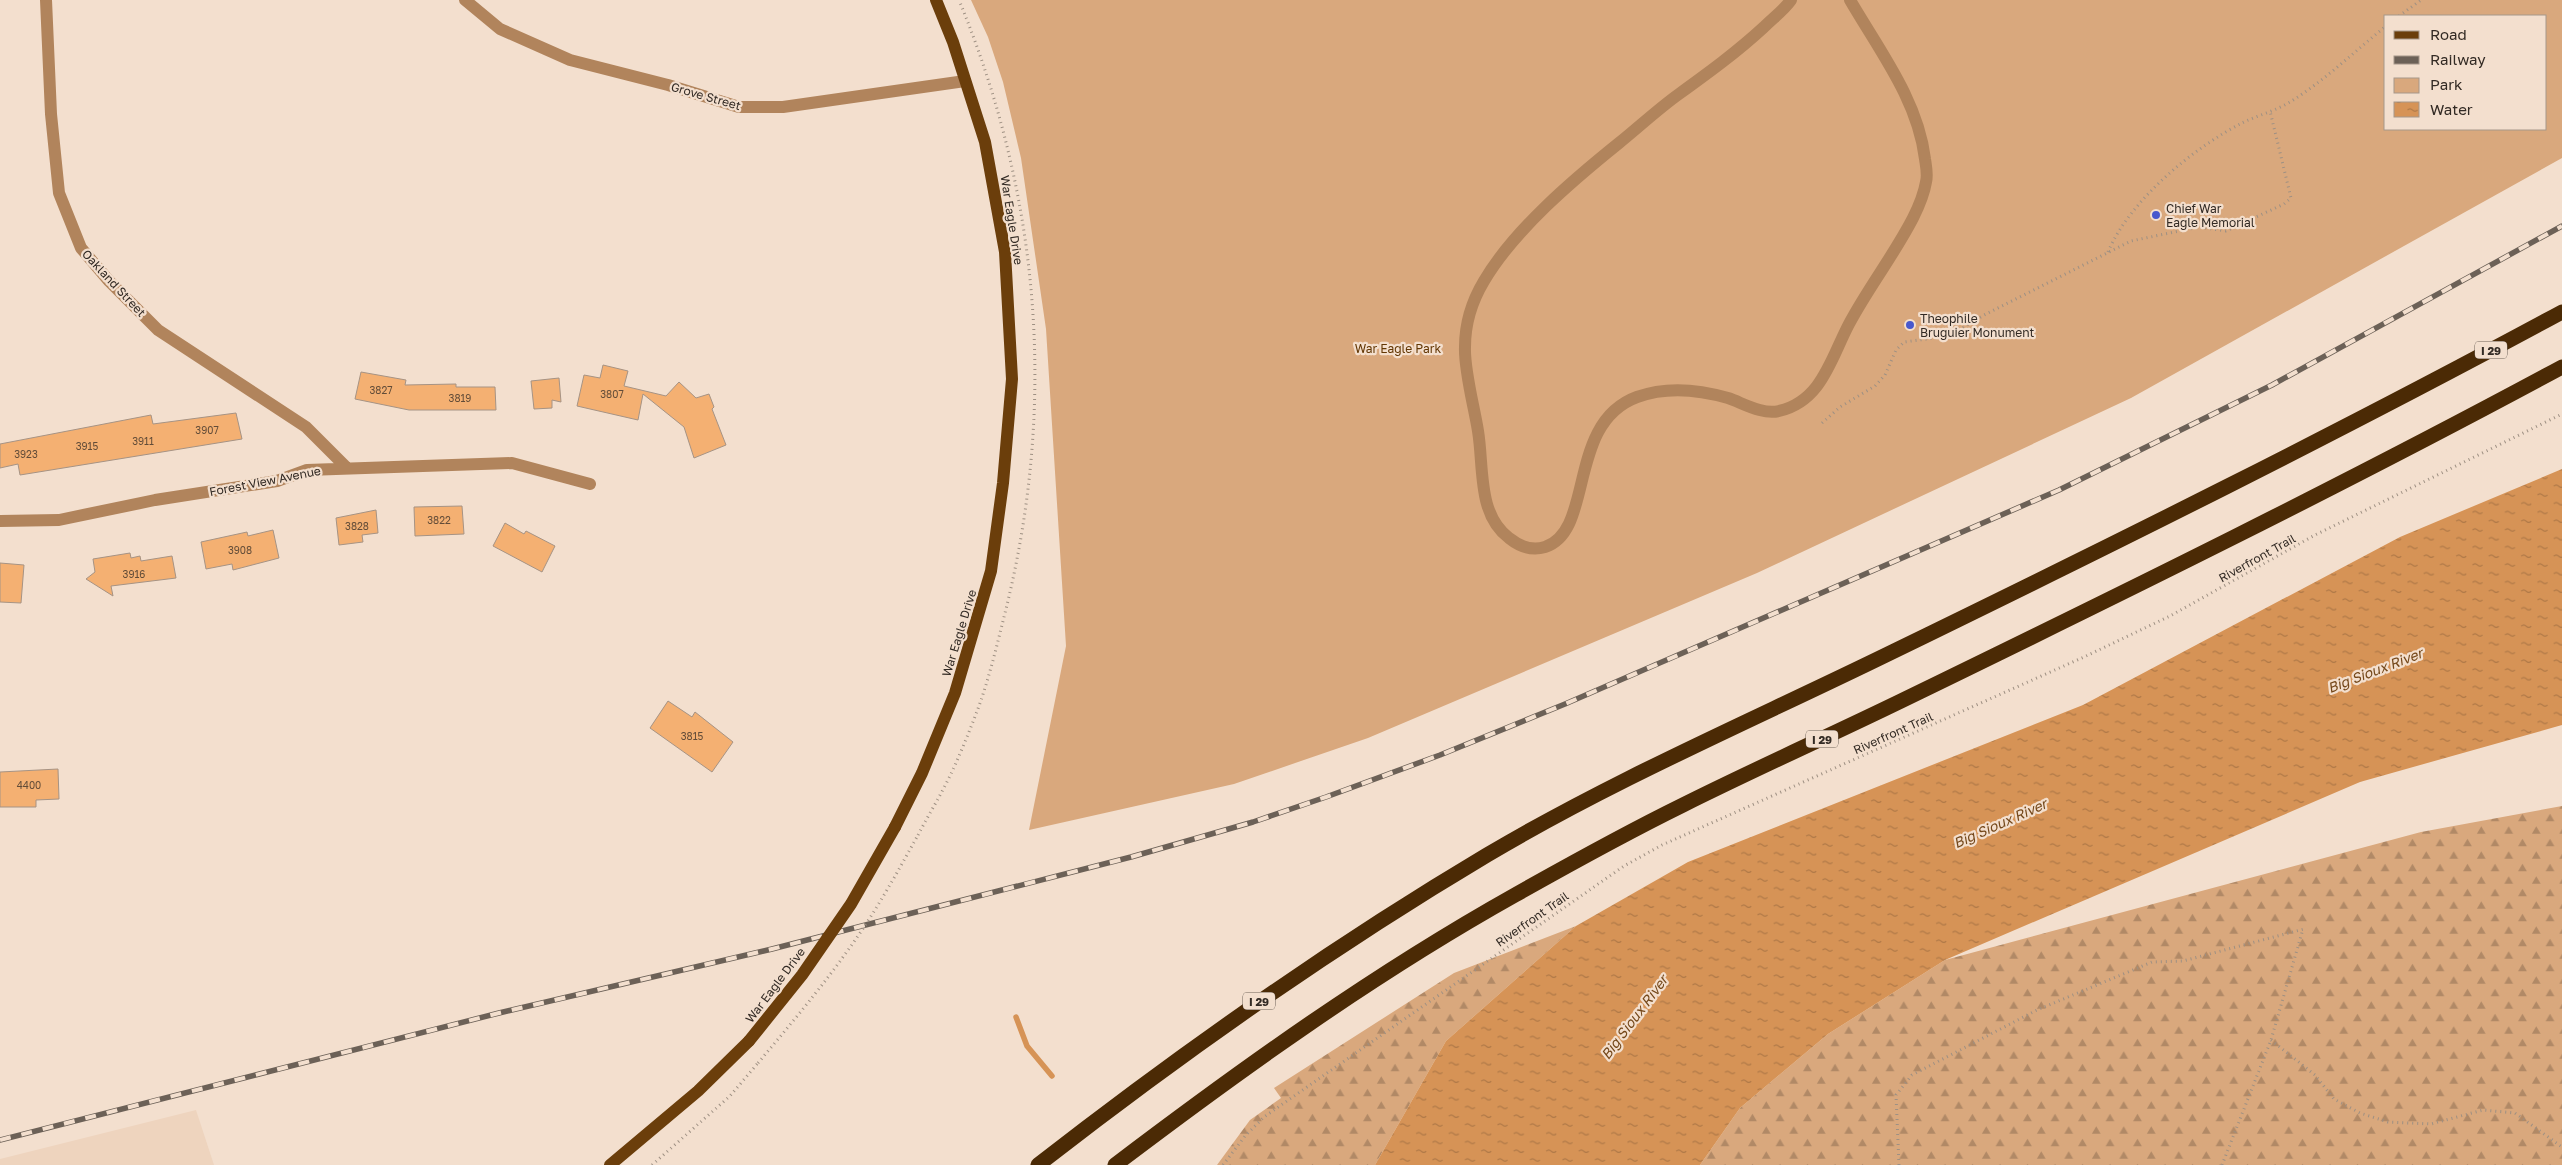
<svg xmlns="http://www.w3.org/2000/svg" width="2562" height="1165" font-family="'Golos Text',sans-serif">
	<defs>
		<pattern id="forest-firs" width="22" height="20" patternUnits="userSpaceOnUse" patternTransform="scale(1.25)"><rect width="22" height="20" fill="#d9a87d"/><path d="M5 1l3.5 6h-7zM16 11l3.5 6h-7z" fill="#b18966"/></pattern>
		<pattern id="water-ripples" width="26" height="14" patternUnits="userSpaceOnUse" patternTransform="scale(1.25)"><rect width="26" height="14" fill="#d69356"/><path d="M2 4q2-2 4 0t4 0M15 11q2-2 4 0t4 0" fill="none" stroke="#ae7847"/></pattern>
	</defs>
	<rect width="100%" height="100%" fill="#f3dfce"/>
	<!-- built -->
	<path fill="#eed4be" d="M196 1110 214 1165H0V1159Z"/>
	<!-- green -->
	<path fill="#d9a87d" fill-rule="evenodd" d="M971 0H2562V158L2131 398 1757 573 1368 738 1234 784 1029 830 1066 646 1046 329 1021 158 1003 82 988 37ZM2386 16H2546V129H2386Z"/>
	<!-- forest -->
	<path fill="url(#forest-firs)" d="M2562 806V1165H1700L1740 1108 1828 1034 1945 960 2421 832Z
		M1576 926 1446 1041 1375 1165H1217L1250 1120 1281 1098 1274 1088 1454 973Z"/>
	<!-- water -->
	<path fill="url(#water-ripples)" d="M2562 469V725L2360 782 1945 960 1828 1034 1740 1108 1700 1165H1375L1446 1041 1576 926 1688 862 2083 705 2400 537Z"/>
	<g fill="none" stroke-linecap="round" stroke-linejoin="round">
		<!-- stream -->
		<path stroke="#d69356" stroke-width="5.5" d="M1016 1017 1027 1046 1052 1076"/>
	</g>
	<!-- building -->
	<path fill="#f4b072" stroke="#a69384" d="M603 365 628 371 624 386 666 396 679 382 696 398 709 394 714 407 712 409 726 445 694 458 684 427 643 394 638 420 577 406 584 375 600 378Z
		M361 372 406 380 405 385 456 384V387H495L496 410H409L355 399Z
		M559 378 561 402 552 400V408L534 409 531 381Z
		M236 413 242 439 20 475 18 464 0 468V444L151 415 153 424Z
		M462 506 464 534 415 536 414 507Z
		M376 510 378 533 362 535 363 542 339 545 336 518Z
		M505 523 524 534 526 531 555 546 542 572 493 546Z
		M273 530 279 558 233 570 232 564 206 569 201 542 247 532 248 536Z
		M130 553 131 558 140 556 141 561 172 556 176 578 111 586 113 596 86 579 95 572 93 559Z
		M0 563 24 565 21 603 0 602Z
		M668 701 692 717 695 712 733 742 712 772 650 728Z
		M58 769 59 799 36 800V807H0V772Z"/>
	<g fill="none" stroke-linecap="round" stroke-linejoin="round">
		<!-- path -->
		<path stroke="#9e9083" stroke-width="3" stroke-dasharray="1 4" stroke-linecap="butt" d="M2399 16 2421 0
			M2108 252C2130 200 2194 147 2244 122 2259 115 2275 111 2290 102 2324 81 2354 52 2386 26
			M1822 423 1840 407 1875 386 1885 375 1896 350 1904 342 1949 336 1984 315 2131 241 2199 227 2226 231 2284 204 2291 198 2270 111
			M918 835C928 816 939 798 949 778 960 755 970 730 979 706 990 675 998 641 1006 609 1057 402 1040 197 959 0
			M2271 1040 2315 1075 2334 1099 2360 1113 2388 1122 2431 1124 2483 1110 2515 1113 2562 1147
			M652 1165 730 1096 758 1063
			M1223 1165 1245 1136 1264 1117 1624 866 1662 845 2084 657 2170 616 2315 535 2562 414
			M1899 1165 1896 1095 1912 1075 2037 1010 2152 962 2183 961 2304 929
			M2222 1165 2271 1040 2303 929"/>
		<!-- minor -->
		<path stroke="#b1845c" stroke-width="12" d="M46 0 51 114 59 193 81 248 109 281 158 330 306 427 347 468
			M465 0 500 29 570 60 668 85 739 107H783L965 81
			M1791 0C1784 10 1773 18 1764 27 1737 52 1708 73 1679 94 1658 109 1639 127 1619 143 1573 180 1514 230 1484 281 1472 301 1465 323 1465 347 1464 370 1474 406 1478 431 1484 467 1477 514 1509 538 1519 546 1532 551 1545 547 1595 531 1566 423 1637 397 1667 386 1697 389 1728 398 1743 403 1762 415 1779 411 1822 401 1831 358 1849 324 1868 288 1894 255 1913 218 1918 208 1924 194 1926 182 1928 175 1926 166 1925 159 1918 100 1879 50 1850 0
			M0 521 59 520 155 500 277 481 307 470 512 463 590 484"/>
		<!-- major -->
		<path stroke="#6b3e0b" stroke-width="12" d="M895 827 922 773 955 693 991 571 1003 483 1012 379 1005 252 985 142 953 42 936 0
			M610 1165 698 1091 749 1041"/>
		<!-- highway -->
		<path stroke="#4b2a05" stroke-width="15" d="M1038 1165C1183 1052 1329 949 1487 855 1615 779 1753 720 1888 654 2114 544 2340 432 2562 312
			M1115 1165C1243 1068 1374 974 1515 895 1570 864 1626 833 1683 805 1755 769 1829 736 1901 701 2123 593 2345 484 2562 367"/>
		<!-- rail casing -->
		<g stroke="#6c6157" stroke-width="5.5">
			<path id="rail" d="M0 1140 499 1013 772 949 1131 857 1253 822 1326 797 1440 755 1565 704 2059 490 2272 385 2562 226"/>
		</g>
		<!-- rail -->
		<use href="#rail" stroke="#f3dfce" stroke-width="4" stroke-dasharray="11" stroke-linecap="butt"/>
		<!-- path-bridge -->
		<path stroke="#9e9083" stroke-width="3" stroke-dasharray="1 4" stroke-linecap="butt" d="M758 1063C790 1025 822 987 851 946 876 911 897 873 918 835"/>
		<!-- major-bridge -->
		<path stroke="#6b3e0b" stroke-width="12" d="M749 1041 802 975 851 904 895 827"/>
	</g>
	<!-- markers -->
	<g fill="#4858cd" stroke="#f3dfce" stroke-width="2">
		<circle cx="2156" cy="215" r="5"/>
		<circle cx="1910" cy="325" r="5"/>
	</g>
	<g text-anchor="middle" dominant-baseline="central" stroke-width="4.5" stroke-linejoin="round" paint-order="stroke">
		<!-- number labels -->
		<g font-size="10" fill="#624c38">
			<text x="381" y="390">3827</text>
			<text x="612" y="394">3807</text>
			<text x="460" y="398">3819</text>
			<text x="207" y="430">3907</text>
			<text x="143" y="441">3911</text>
			<text x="87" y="446">3915</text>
			<text x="26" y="454">3923</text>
			<text x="439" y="520">3822</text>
			<text x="357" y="526">3828</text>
			<text x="240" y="550">3908</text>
			<text x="134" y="574">3916</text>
			<text x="692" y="736">3815</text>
			<text x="29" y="785">4400</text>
		</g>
		<!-- shield labels -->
		<g fill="#f3dfce" stroke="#6c6057" stroke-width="1">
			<rect x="2475" y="341.5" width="32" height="17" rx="4"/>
			<rect x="1806" y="730.5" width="32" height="17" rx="4"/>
			<rect x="1243" y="992.5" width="32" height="17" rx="4"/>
		</g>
		<g font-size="11" font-weight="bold" fill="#322a24">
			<text x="2491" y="350">I 29</text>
			<text x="1822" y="739">I 29</text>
			<text x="1259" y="1001">I 29</text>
		</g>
		<!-- street labels -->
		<g font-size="12" fill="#322a24" stroke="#f3dfce">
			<text transform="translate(706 96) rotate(16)">Grove Street</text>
			<text transform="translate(1012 220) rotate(81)">War Eagle Drive</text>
			<text transform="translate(114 283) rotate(47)">Oakland Street</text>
			<text transform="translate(265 481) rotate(-11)">Forest View Avenue</text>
			<text transform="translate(2257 558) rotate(-29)">Riverfront Trail</text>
			<text transform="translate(959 633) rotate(-73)">War Eagle Drive</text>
			<text transform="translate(1893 733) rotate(-24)">Riverfront Trail</text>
			<text transform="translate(1532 919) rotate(-35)">Riverfront Trail</text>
			<text transform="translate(775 985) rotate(-53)">War Eagle Drive</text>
		</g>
		<!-- poi labels -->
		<g font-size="12" fill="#322a24" stroke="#f3dfce" text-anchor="start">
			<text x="2166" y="208">Chief War<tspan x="2166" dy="14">Eagle Memorial</tspan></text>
			<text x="1920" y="318">Theophile<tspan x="1920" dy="14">Bruguier Monument</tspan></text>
		</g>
		<!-- park labels -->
		<g font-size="12" fill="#633704" stroke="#f3dfce">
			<text x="1398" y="348">War Eagle Park</text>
		</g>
		<!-- water labels -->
		<g font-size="14" font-style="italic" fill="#744719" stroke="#f3dfce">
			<text transform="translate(2375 670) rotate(-21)">Big Sioux River</text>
			<text transform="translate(2000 823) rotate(-24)">Big Sioux River</text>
			<text transform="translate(1634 1017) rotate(-53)">Big Sioux River</text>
		</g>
	</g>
	<!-- legend -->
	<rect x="2384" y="15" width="162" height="115" fill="#f3dfce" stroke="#a6978a"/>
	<rect x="2394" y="31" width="25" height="8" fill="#6b3e0b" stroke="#a6978a"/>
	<text x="2430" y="40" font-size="15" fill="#322a24">Road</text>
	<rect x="2394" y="56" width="25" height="8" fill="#6c6157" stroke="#a6978a"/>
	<text x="2430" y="65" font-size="15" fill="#322a24">Railway</text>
	<rect x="2394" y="78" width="25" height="15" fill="#d9a87d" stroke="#a6978a"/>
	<text x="2430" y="90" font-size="15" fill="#322a24">Park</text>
	<rect x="2394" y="102" width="25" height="15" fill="url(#water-ripples)" stroke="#a6978a"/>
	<text x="2430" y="115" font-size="15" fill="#322a24">Water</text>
</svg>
